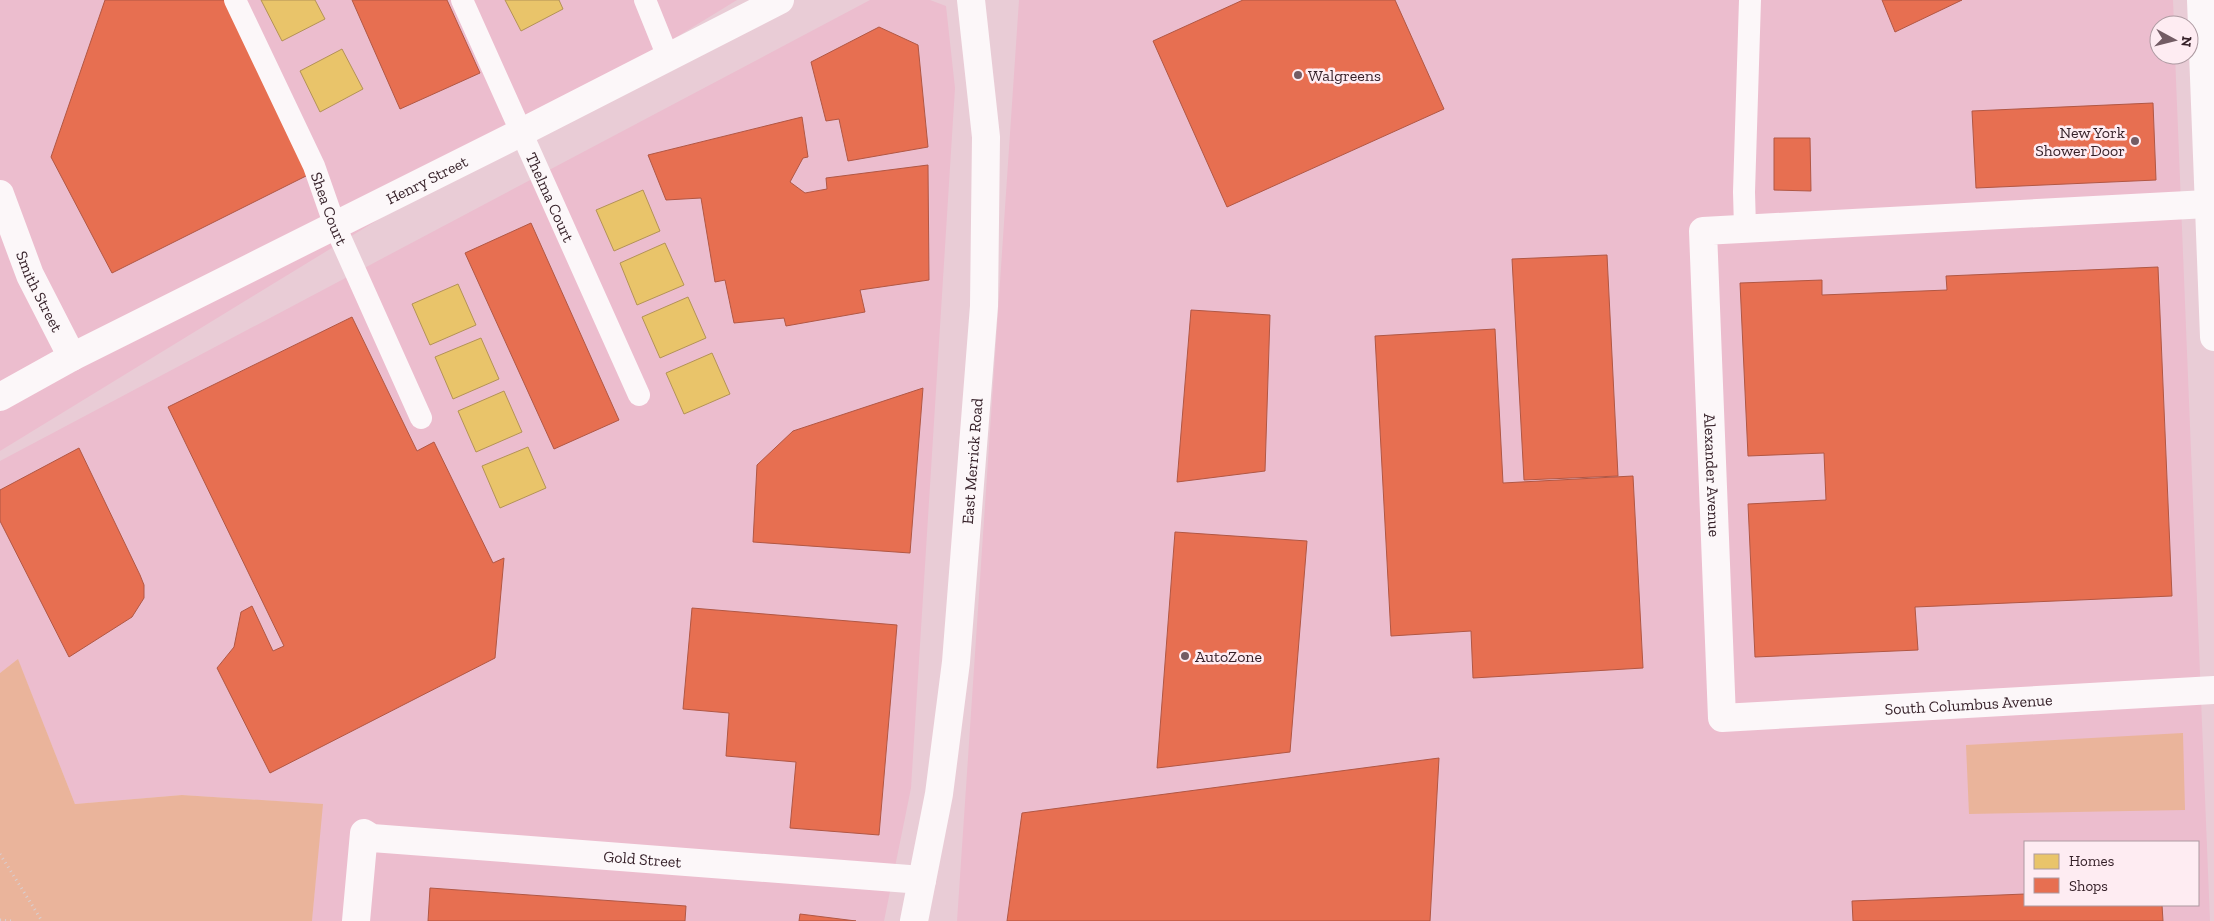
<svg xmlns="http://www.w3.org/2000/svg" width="2214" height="921" font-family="'Zilla Slab',serif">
	<rect width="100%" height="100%" fill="#e9ccd6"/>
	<!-- built -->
	<path fill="#ecbdce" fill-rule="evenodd" d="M0 0H737L0 451Z
		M870 0H930L946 6 955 88 911 788 884 921H312L322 804 182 795 75 804 18 660 0 673V461Z
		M1019 0H2173L2174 25H2159V55H2175L2210 921H957ZM2025 842H2198V905H2025Z"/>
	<!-- green -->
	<path fill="#eab49b" d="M18 659 75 804 182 795 323 804 312 921H0V673Z
		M2183 733 2185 810 1969 814 1966 745Z"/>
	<!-- homes -->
	<path fill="#e9c46a" stroke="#b39256" d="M261 0H315L325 19 282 41Z
		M505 0H559L563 9 521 31Z
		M342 49 363 89 320 112 300 71Z
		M643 190 660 231 614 251 596 210Z
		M665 243 684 285 637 305 620 263Z
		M458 284 476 325 430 345 412 304Z
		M688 297 706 338 660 358 642 317Z
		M481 338 499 379 453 399 435 357Z
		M712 353 730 394 684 414 666 373Z
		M504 391 522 432 476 452 458 411Z
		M528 447 546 488 500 508 482 466Z"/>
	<!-- shops -->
	<path fill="#e76f51" stroke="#b15744" d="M105 0H227L310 174 112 273 51 157Z
		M352 0H447L480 73 400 109Z
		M1243 0H1395L1444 109 1227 207 1153 41Z
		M1882 0H1962L1895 32Z
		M879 27 918 45 928 147 848 161 839 119 826 121 811 62Z
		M2153 103 2156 180 1976 188 1972 111Z
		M802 117 808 157 803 158 790 182 805 193 827 189 826 178 928 165 929 280 860 290 865 312 786 326 784 318 734 323 725 280 715 282 701 198 666 200 648 155Z
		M1774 138H1810L1811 191 1774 190Z
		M531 223 619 420 554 449 465 253Z
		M1607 255 1618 476 1524 480 1512 259Z
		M2158 267 2172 596 1915 607 1918 650 1755 657 1748 504 1826 500 1824 453 1748 456 1740 283 1822 280V295L1947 290 1946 276Z
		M1191 310 1270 315 1265 471 1177 482Z
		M352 317 417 451 434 442 493 563 504 558 495 658 270 773 217 668 234 647 241 612 252 606 273 651 284 646 168 407Z
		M1495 329 1503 483 1633 476 1643 668 1473 678 1471 631 1391 636 1375 336Z
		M923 388 910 553 753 542 757 465 793 431Z
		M79 448 140 575 144 585V598L132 617 69 657 0 521V490Z
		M1175 532 1307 541 1290 752 1157 768Z
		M692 608 897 625 879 835 790 828 796 762 726 756 729 713 683 709Z
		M1439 758 1430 921H1007L1022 813Z
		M430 888 686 906 685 921H428Z
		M2025 894V905H2162L2163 921H1853L1852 901Z
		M800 914 856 921H799Z"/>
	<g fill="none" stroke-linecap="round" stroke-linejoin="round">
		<!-- path -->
		<path stroke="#d8cfd2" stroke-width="3" stroke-dasharray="1 4" stroke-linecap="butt" d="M0 854 42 921
			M0 920 12 921"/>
		<!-- lane -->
		<g stroke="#fcf7f9" stroke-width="22">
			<path id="s1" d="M235 0 314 166 335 226 421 418"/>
			<path id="s2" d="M462 0 639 395"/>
			<path d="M645 0 668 57"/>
			<path d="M1745 228 1744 192 1750 0"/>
		</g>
		<!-- street -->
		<g stroke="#fcf7f9" stroke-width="28">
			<path id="s3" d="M2207 204 1703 231 1722 718 2214 690"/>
			<path id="s4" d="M356 921 364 833 372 838 922 880"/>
		</g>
		<!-- secondary -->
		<g stroke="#fcf7f9" stroke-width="28">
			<path id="s5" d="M0 194 30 275 72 357"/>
			<path id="s6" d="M0 397 72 357 520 133 780 0"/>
		</g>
		<!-- primary -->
		<path stroke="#fcf7f9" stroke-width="28" id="s7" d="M914 921 939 794 956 662 984 306 986 137 971 0"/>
		<!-- highway -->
		<path stroke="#fcf7f9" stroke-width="28" d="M2201 0 2214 337"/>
	</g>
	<!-- markers -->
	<g fill="#735c64" stroke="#feecf2" stroke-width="2">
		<circle cx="1298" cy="75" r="5"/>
		<circle cx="2135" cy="141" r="5"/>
		<circle cx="1185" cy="656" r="5"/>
	</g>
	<g text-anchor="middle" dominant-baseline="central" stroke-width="5" stroke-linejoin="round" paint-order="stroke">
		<!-- poi labels -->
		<g font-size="16" fill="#341f27" stroke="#feecf2" text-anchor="start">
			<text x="1308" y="75">Walgreens</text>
			<text x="2125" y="132" text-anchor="end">New York<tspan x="2125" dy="18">Shower Door</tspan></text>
			<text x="1195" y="656">AutoZone</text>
		</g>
		<!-- street labels -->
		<g font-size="16" fill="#341f27" stroke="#feecf2">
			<text stroke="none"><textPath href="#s6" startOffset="479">Henry Street</textPath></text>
			<text stroke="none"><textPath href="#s2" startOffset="216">Thelma Court</textPath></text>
			<text stroke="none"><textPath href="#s1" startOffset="229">Shea Court</textPath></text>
			<text stroke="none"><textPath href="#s5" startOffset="105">Smith Street</textPath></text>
			<text stroke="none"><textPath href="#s7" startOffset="464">East Merrick Road</textPath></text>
			<text stroke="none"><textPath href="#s3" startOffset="749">Alexander Avenue</textPath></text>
			<text stroke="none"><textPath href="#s3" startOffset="1239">South Columbus Avenue</textPath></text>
			<text stroke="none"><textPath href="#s4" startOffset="369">Gold Street</textPath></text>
		</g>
	</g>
	<!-- legend -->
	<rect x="2024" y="841" width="175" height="65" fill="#feecf2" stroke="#ad9aa1"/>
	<rect x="2034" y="854" width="25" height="15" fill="#e9c46a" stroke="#ad9aa1"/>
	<text x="2069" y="866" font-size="15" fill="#341f27">Homes</text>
	<rect x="2034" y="878" width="25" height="15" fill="#e76f51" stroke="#ad9aa1"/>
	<text x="2069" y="891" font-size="15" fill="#341f27">Shops</text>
	<!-- north arrow -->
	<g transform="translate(2174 40) rotate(97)"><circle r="24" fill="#feecf2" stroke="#ad9aa1"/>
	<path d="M0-4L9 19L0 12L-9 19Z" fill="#735c64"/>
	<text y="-8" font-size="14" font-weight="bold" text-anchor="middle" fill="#341f27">N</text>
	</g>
</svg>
